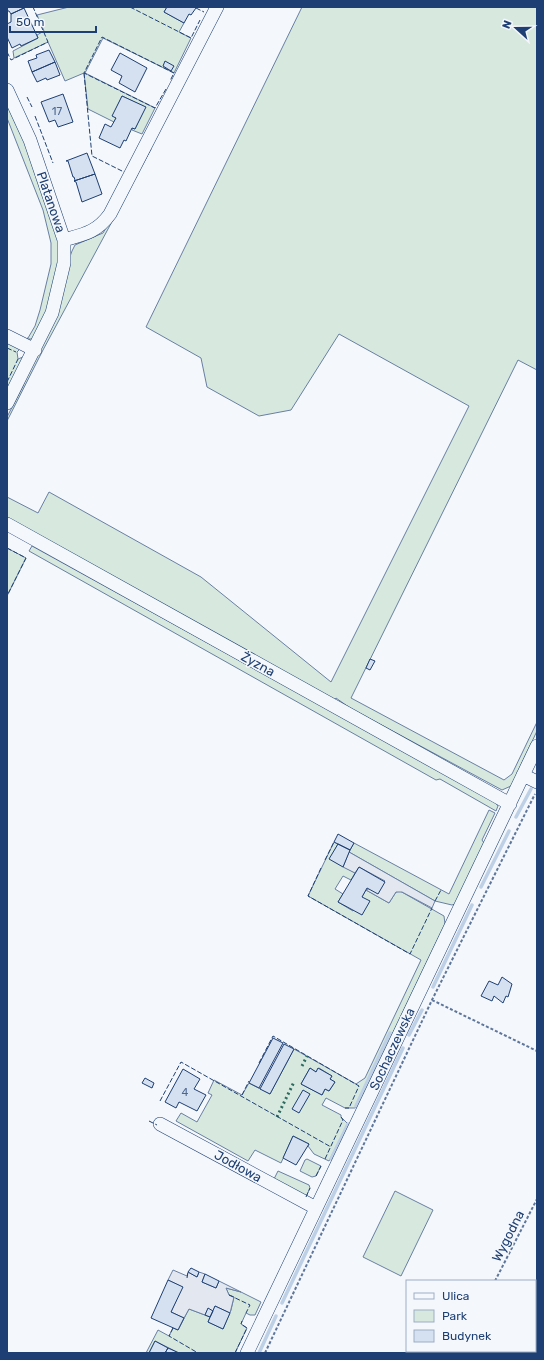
<svg xmlns="http://www.w3.org/2000/svg" width="544" height="1360" font-family="Rubik,sans-serif">
	<rect width="100%" height="100%" fill="#f4f7fb"/>
	<!-- green -->
	<path fill="#d7e8df" stroke="#687fa3" fill-rule="evenodd" d="M69 7H167L164 12 184 23 179 32 191 38 174 73 103 38 85 73 155 108 142 134 132 130V128L135 129 145 107 122 96 113 116 116 118 114 122 88 109 84 73 65 81 48 42 14 58 13 51 38 38 37 35 44 31 37 15Z
		M302 7H537V370L518 360 351 698 504 780 512 774 537 722V731L511 786 502 790 350 708 336 698 333 702 7 520V497L38 513 49 492 201 577 331 682 469 406 339 334 291 410 259 416 207 387 201 358 146 327Z
		M7 96 35 166 59 241V266L49 312 33 339H25L28 338 35 326 40 310 51 264V243L43 210 7 118Z
		M151 149 43 350 7 421V417L23 386 72 251 75 245 103 233Z
		M7 338 20 349 17 352 18 359 23 357 7 400Z
		M32 546 494 801 498 806 496 811 440 779 436 780 29 551Z
		M7 548 26 558 7 596Z
		M489 810 495 813 482 840 484 843 455 904 452 905 435 901 349 852 354 843 449 894Z
		M334 842 338 844 330 859 355 873 351 880 343 876 335 889 343 894 338 902 353 911 366 890 389 903 396 892 400 891 444 916 445 924 358 1106 355 1108H345L326 1098 322 1105 341 1115V1117L348 1124 329 1161 314 1154 308 1146 309 1144 293 1136 281 1163 255 1150 248 1161 176 1121 181 1113 197 1122 212 1095 208 1093 214 1080 242 1095 249 1083 270 1094 294 1049 356 1084 365 1078 421 960 308 896ZM310 1068 316 1072 319 1068 332 1076 330 1079 335 1082 329 1091 325 1089 322 1095 301 1084Z
		M307 1159 321 1166 316 1176 312 1177 300 1171 305 1160Z
		M278 1171 309 1185 310 1188 305 1199 274 1179Z
		M395 1191 433 1210 401 1276 363 1257Z
		M226 1288 241 1292 261 1302 255 1315H250L246 1313 241 1324 247 1328 235 1353H179L155 1341 149 1353H146L158 1330 169 1336 173 1328 178 1330 189 1309 210 1317 208 1322 223 1329 231 1310 234 1297 229 1295Z
		M535 1339 537 1340V1353H455L456 1351H535Z"/>
	<!-- parking -->
	<path fill="#e3e8f0" stroke="#687fa3" d="M349 852 435 901 432 908 402 892H396L389 903 366 890 385 881 359 867 355 873 343 867Z
		M173 1270 187 1276 188 1272 197 1277 199 1272 205 1274 202 1282 216 1288 219 1281 241 1292 226 1288 229 1295 234 1297 230 1313 215 1306 213 1311 208 1309 205 1315 189 1309 184 1318 171 1312 182 1287 168 1280Z"/>
	<g fill="none" stroke-linecap="round" stroke-linejoin="round">
		<!-- stream -->
		<path stroke="#bed0e5" stroke-width="3.5" d="M516 817 531 789
			M481 887 509 831
			M433 987 472 905
			M409 1035 422 1010
			M356 1106 390 1033
			M331 1159 348 1124
			M282 1303 403 1048
			M259 1353 276 1316"/>
	</g>
	<!-- building -->
	<path fill="#d5e0f0" stroke="#1d3f73" d="M7 7H23L24 8 11 14 9 11H7Z
		M167 7H195L196 8 191 15 189 14 184 23 164 12Z
		M24 8 38 38 21 46 20 44 12 48 7 37V24L11 22V14Z
		M49 50 55 62 32 72 28 61 37 58 36 55Z
		M120 53 147 68 135 92 119 83 122 76 111 70Z
		M165 61 174 66 171 71 163 66Z
		M55 62 60 75 47 80 46 78 37 82 32 72Z
		M63 94 73 122 58 127 55 120 49 122 41 102Z
		M122 96 146 107 135 129 132 128 126 141 124 140 120 148 99 138 105 124 111 127 116 118 112 116Z
		M87 153 95 174 74 181 75 180 74 177H73L68 161H66Z
		M95 174 102 194 82 202 76 182 74 181Z
		M370 659 375 661 370 670 366 668Z
		M338 834 354 843 350 850 334 842Z
		M338 844 350 850 343 867 329 859Z
		M359 867 385 882 378 894 367 888 362 897 370 901 362 915 338 902Z
		M502 977 512 984 508 997 506 996 503 1003 494 996 492 1001 481 996 489 981 498 985Z
		M273 1038 283 1043 259 1088 249 1083Z
		M284 1044 294 1049 270 1094 260 1089Z
		M310 1068 316 1072 318 1068 332 1076 330 1079 335 1082 329 1091 325 1089 322 1095 301 1084Z
		M183 1069 200 1079 194 1089 206 1095 197 1111 179 1102 176 1108 165 1102Z
		M145 1078 154 1083 152 1088 142 1083Z
		M303 1090 310 1094 299 1113 292 1109Z
		M293 1136 309 1144 296 1165 283 1158Z
		M191 1268 199 1272 197 1277 188 1272Z
		M205 1274 219 1281 216 1288 202 1282Z
		M168 1280 183 1287 171 1312 184 1318 178 1330 151 1318Z
		M215 1306 230 1313 223 1329 208 1322Z
		M208 1308 213 1311 210 1317 205 1315Z
		M155 1341 168 1348 165 1353H149Z
		M168 1348 179 1353H165Z"/>
	<g fill="none" stroke-linecap="round" stroke-linejoin="round">
		<!-- minor casing -->
		<g stroke="#1d3f73" stroke-width="14">
			<path id="minor" d="M7 90 30 140 64 240V263L52 313 7 403
				M64 240C85 234 97 232 110 214L217 7
				M7 336 35 350
				M7 524 510 804
				M523 775 537 782
				M160 1124 316 1208
				M247 1353 537 746"/>
		</g>
		<!-- path -->
		<path stroke="#5e769c" stroke-width="2" stroke-dasharray="3 2" stroke-linecap="butt" d="M432 1000 537 1051
			M495 1281 537 1199
			M265 1353 432 1000 535 794
			M459 1353 460 1351"/>
		<!-- minor -->
		<use href="#minor" stroke="#f4f7fb" stroke-width="13"/>
		<!-- hedge -->
		<path stroke="#2c6c60" stroke-width="3" stroke-dasharray="2 3" stroke-linecap="butt" d="M302 1066 307 1056
			M277 1117 294 1082"/>
		<!-- fence -->
		<path stroke="#1d3f73" stroke-width="1" stroke-dasharray="5 2" stroke-linecap="butt" d="M130 7 191 38 200 20
			M196 8 204 12
			M33 26 40 23
			M7 52 11 60 48 42 33 7
			M84 73 92 156 124 172
			M166 89 155 108 84 73 102 37 174 73 170 81
			M27 97 32 107
			M35 116 53 163
			M7 348 16 352
			M7 382 18 359
			M7 548 26 558 7 596
			M325 860 334 842
			M321 868 308 896 410 954 432 908
			M435 901 441 890
			M259 1063 273 1036 359 1086 349 1108H345
			M242 1095 249 1081
			M160 1101 181 1062 331 1147
			M149 1121 157 1125
			M325 1159 343 1120 341 1117
			M316 1176 321 1166
			M306 1197 310 1188
			M187 1278 188 1272
			M229 1295 250 1305 246 1313
			M173 1328 169 1336 198 1353
			M235 1353 247 1328 241 1324 242 1321"/>
	</g>
	<g text-anchor="middle" dominant-baseline="central" stroke-width="3" stroke-linejoin="round" paint-order="stroke">
		<!-- number labels -->
		<g font-size="11" fill="#4b6792">
			<text x="57" y="111">17</text>
			<text x="185" y="1092">4</text>
		</g>
		<!-- street labels -->
		<g font-size="13" fill="#1d3f73" stroke="#f4f7fb">
			<text transform="translate(51 202) rotate(71)">Platanowa</text>
			<text transform="translate(258 664) rotate(29)">Żyzna</text>
			<text transform="translate(392 1049) rotate(-65)">Sochaczewska</text>
			<text transform="translate(238 1166) rotate(29)">Jodłowa</text>
			<text transform="translate(508 1236) rotate(-63)">Wygodna</text>
		</g>
	</g>
	<!-- border -->
	<rect width="544" height="1360" fill="none" stroke="#1d3f73" stroke-width="16"/>
	<!-- legend -->
	<rect x="406" y="1280" width="130" height="72" fill="#f4f7fb" stroke="#9eadc5"/>
	<rect x="414" y="1293" width="20" height="6" fill="#f4f7fb" stroke="#9eadc5"/>
	<text x="442" y="1300" font-size="12" fill="#1d3f73">Ulica</text>
	<rect x="414" y="1310" width="20" height="12" fill="#d7e8df" stroke="#9eadc5"/>
	<text x="442" y="1320" font-size="12" fill="#1d3f73">Park</text>
	<rect x="414" y="1330" width="20" height="12" fill="#d5e0f0" stroke="#9eadc5"/>
	<text x="442" y="1340" font-size="12" fill="#1d3f73">Budynek</text>
	<!-- north arrow -->
	<g transform="translate(516 28) rotate(291)" stroke="#f4f7fb" stroke-width="3" paint-order="stroke">
	<path d="M0-3L7 15L0 10L-7 15Z" fill="#1d3f73"/>
	<text y="-6" font-size="11" font-weight="bold" text-anchor="middle" fill="#1d3f73">N</text>
	</g>
	<!-- scale -->
	<path d="M10 26v6h86v-6" fill="none" stroke="#1d3f73" stroke-width="2"/>
	<text x="16" y="26" font-size="12" fill="#1d3f73" stroke="#f4f7fb" stroke-width="3" paint-order="stroke">50 m</text>
</svg>
